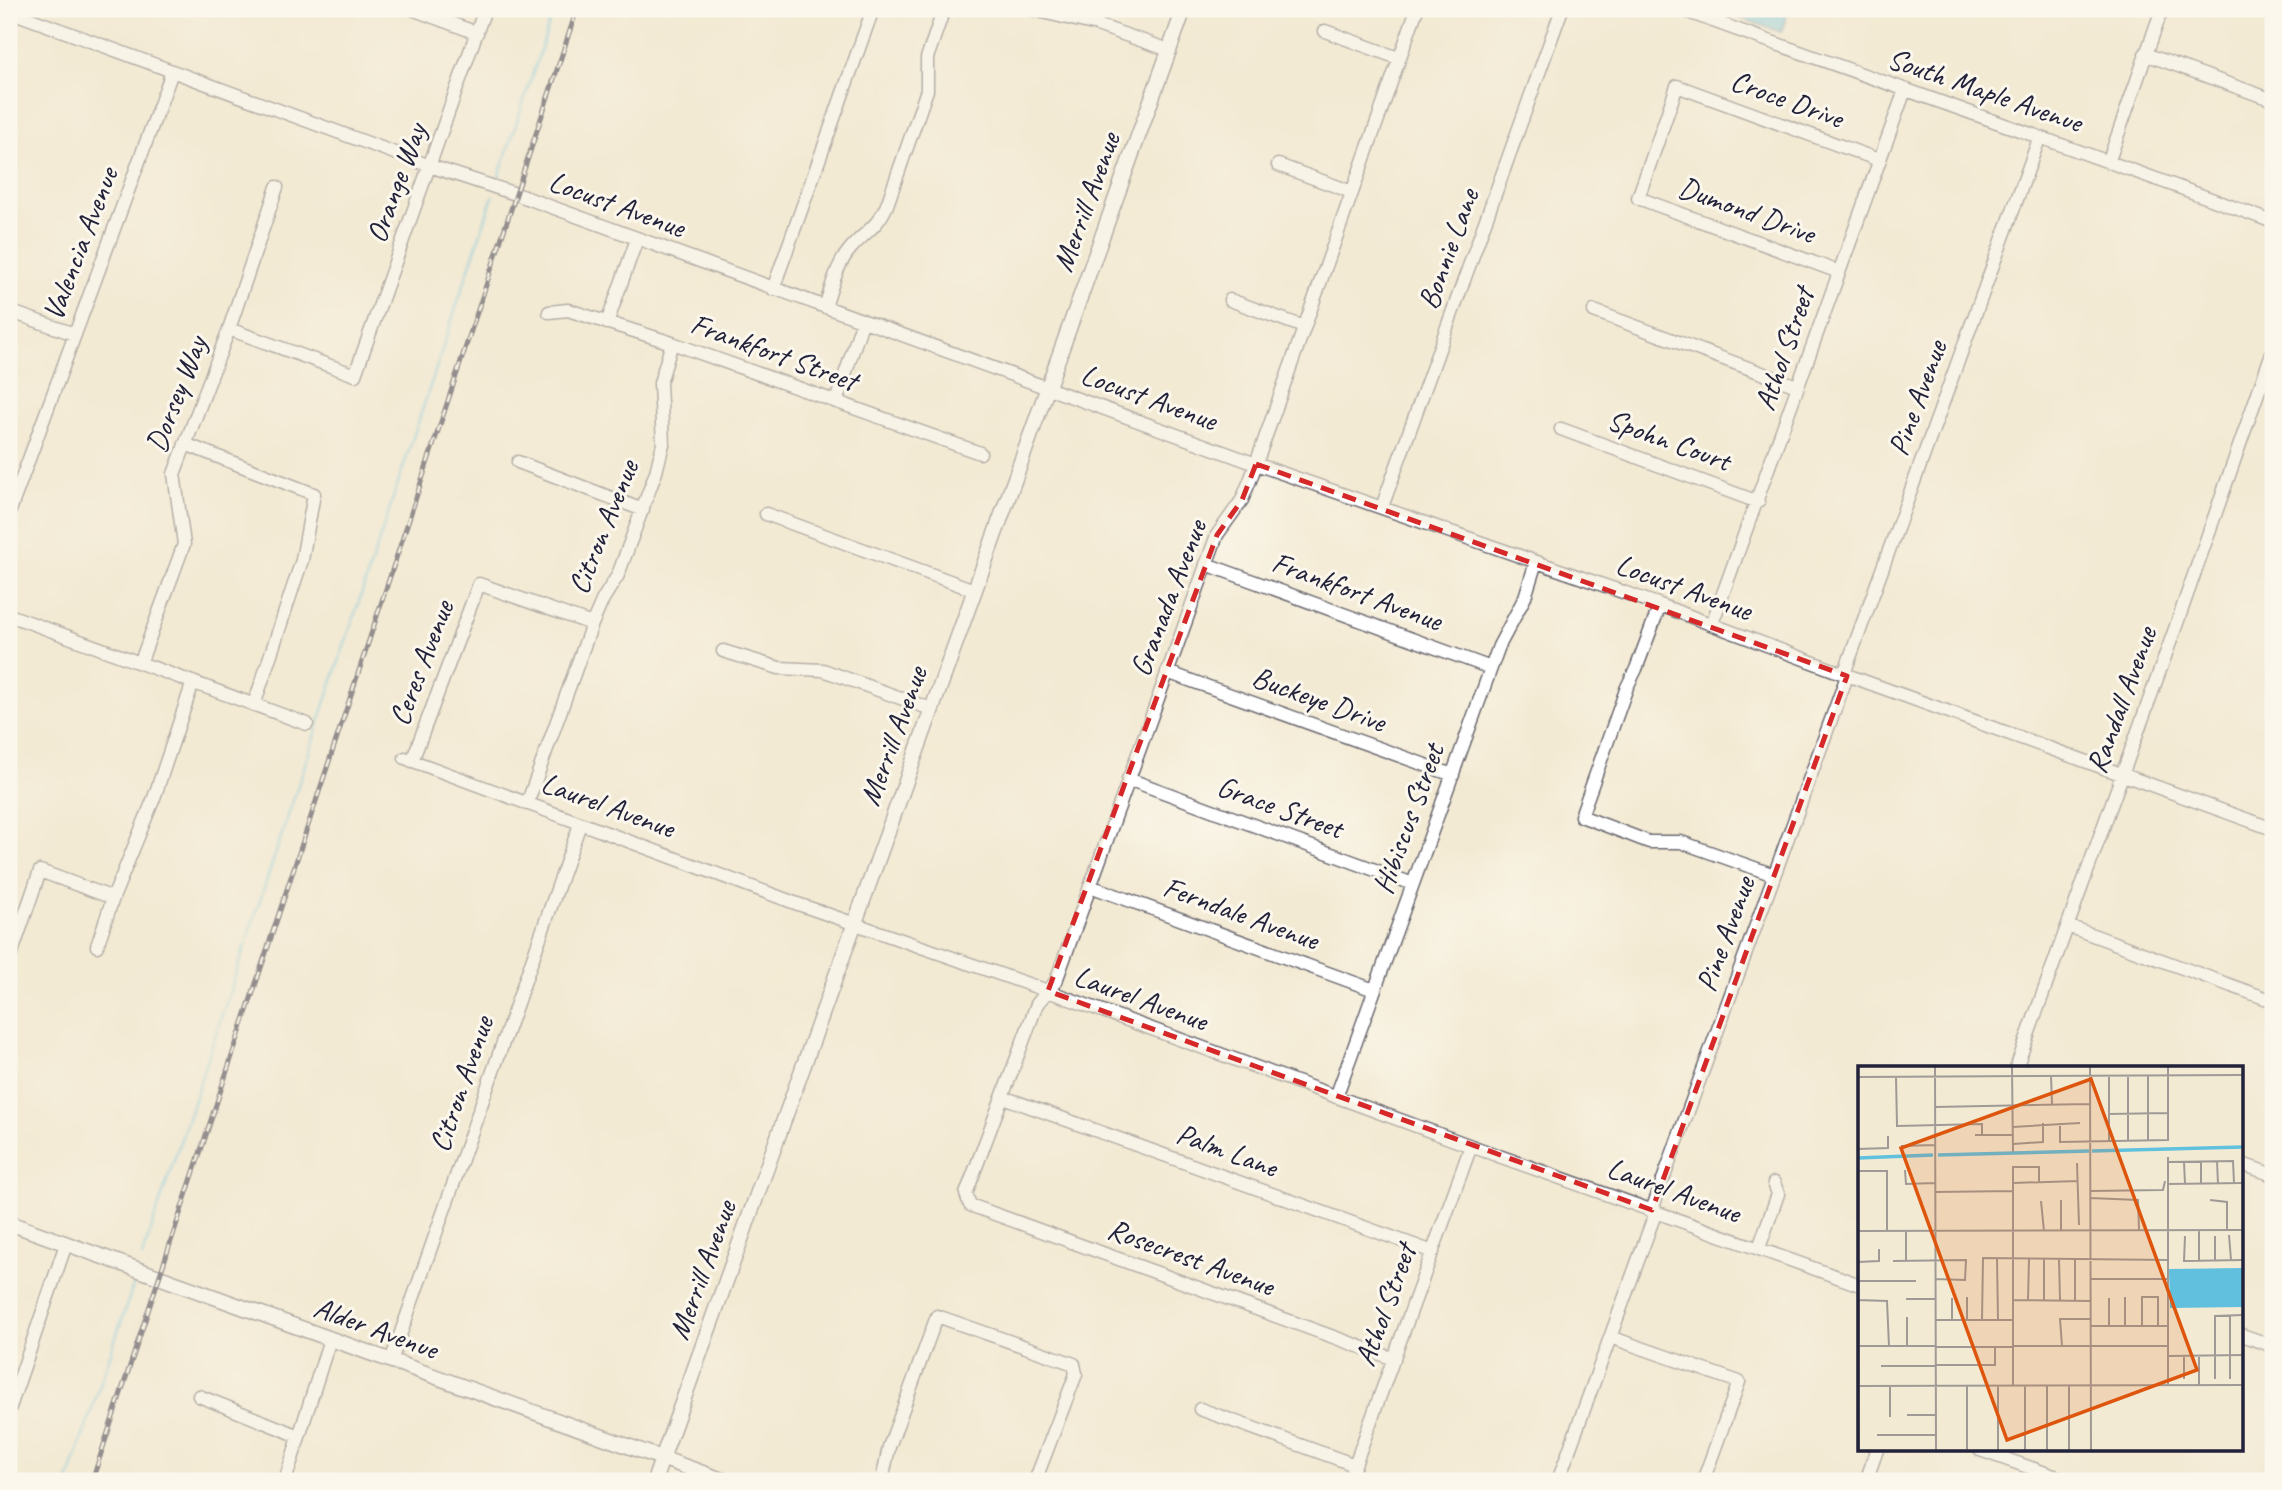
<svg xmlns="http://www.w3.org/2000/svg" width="2282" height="1490" font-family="Caveat,sans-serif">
	<rect width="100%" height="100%" fill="#fbf7ec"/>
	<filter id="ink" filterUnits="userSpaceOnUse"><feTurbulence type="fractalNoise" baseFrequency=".0143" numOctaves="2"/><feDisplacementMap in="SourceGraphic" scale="14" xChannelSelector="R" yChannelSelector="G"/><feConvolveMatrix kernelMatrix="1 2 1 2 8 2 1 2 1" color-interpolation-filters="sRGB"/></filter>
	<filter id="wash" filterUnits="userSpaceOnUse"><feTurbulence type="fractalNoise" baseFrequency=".00686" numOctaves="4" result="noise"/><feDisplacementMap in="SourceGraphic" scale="28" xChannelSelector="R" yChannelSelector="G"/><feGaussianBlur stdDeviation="1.57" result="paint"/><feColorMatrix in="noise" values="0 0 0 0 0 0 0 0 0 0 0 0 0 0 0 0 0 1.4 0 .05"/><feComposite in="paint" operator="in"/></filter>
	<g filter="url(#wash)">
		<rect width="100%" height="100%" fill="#f3ead3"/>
		<!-- water -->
		<path fill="#60c0de" stroke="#41718c" stroke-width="2" d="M1713 9H1789L1781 32Z"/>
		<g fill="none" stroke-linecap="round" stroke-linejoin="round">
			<!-- stream -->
			<path stroke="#60c0de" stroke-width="2.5" d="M498 179 554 9
				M142 1257 493 196
				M68 1481 134 1283"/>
		</g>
	</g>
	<g filter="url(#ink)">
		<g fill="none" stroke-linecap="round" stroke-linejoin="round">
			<!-- minor casing -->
			<g stroke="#6b6870" stroke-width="15">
				<path id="minor" d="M412 9 477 33
					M1030 9 1097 25 1169 50
					M1680 9C1877 81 2076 148 2273 222
					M9 11 430 166 516 194 1256 464 1660 605 1844 674 2273 829
					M1325 31 1398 58
					M2145 54 2273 100
					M2109 160 2162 9
					M1278 165 1352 192
					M1839 272 1638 198 1677 86 1879 160
					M773 289 873 9
					M1230 300 1304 327
					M825 307C832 286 837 263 852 247 867 230 877 228 887 205L927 90V58L944 9
					M9 311 74 334
					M1594 311 1797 386
					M549 312 568 310 672 343 980 453
					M607 323 637 239
					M229 329 355 375 485 9
					M836 402 863 320
					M1561 429 1758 502
					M185 444 314 494 302 560 254 705
					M518 462 643 510
					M1382 507 1562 9
					M9 513 172 72
					M766 514 974 590
					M1206 564 1491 668
					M1660 605 1636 669 1627 687 1581 816 1649 842H1681L1774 875
					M9 615 307 724
					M1712 624 1905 90
					M723 651 779 668 823 670 931 709
					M141 661 184 544 174 474 229 329 277 187
					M1167 672 1453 775
					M1844 674 2039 139
					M405 758 795 903 1048 991 1471 1146 1860 1285
					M412 761 479 584 592 624
					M1128 779 1413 884
					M527 804 592 624 603 599 618 575 656 472 663 444 660 383 672 343
					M1090 886 1374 990
					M2068 926 2273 1001
					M97 946 113 898 154 798 193 682
					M9 961 40 871 113 898
					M2016 1068 2176 626 2273 350
					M1003 1097 1433 1252
					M1336 1097 1491 668 1499 646 1525 597 1536 562
					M2242 1164 2273 1175
					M1652 1210 1847 676
					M1759 1248 1778 1194 1774 1183
					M2242 1335 2273 1346
					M1610 1337 1739 1382 1703 1481
					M1394 1359 970 1205 966 1194 1037 1004 1056 981 1217 535 1242 500 1251 478 1417 9
					M391 1361 580 824
					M199 1396 299 1436
					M1200 1409 1355 1465
					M9 1410 66 1244
					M1980 1450 2068 1481
					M285 1481 330 1339
					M882 1481 889 1447 937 1316 1074 1364 1076 1374 1035 1481
					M1349 1481 1471 1146
					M1558 1481 1656 1211
					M1866 1481 1877 1450"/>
			</g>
			<!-- major casing -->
			<g stroke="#6b6870" stroke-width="17">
				<path id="major" d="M9 1223 725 1481
					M654 1481 1184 9"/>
			</g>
			<!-- minor -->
			<use href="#minor" stroke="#fff" stroke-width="12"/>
			<!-- major -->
			<use href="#major" stroke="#fff" stroke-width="14"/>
			<!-- rail casing -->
			<g stroke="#22223b" stroke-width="5">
				<path id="rail" d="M92 1481 577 9"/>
			</g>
			<!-- rail -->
			<use href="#rail" stroke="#fbf7ec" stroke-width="2.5" stroke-dasharray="8" stroke-linecap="butt"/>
		</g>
	</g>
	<!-- marked area -->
	<path d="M0 0H2282V1490H0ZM1256 464 1847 676 1652 1210 1048 991 1217 535 1242 500Z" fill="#f3ead3" fill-opacity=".55" fill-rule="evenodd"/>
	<path fill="none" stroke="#d62828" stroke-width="5" stroke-dasharray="14 9" stroke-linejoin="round" d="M1256 464 1847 676 1652 1210 1048 991 1217 535 1242 500Z"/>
	<g text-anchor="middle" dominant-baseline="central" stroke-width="6" stroke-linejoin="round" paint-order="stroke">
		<!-- street labels -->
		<g font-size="30" fill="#22223b" stroke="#fbf7ec">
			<text transform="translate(1985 90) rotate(19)">South Maple Avenue</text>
			<text transform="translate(1787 99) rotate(20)">Croce Drive</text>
			<text transform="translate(396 183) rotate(-70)">Orange Way</text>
			<text transform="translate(1086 202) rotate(-70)">Merrill Avenue</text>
			<text transform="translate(617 204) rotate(20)">Locust Avenue</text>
			<text transform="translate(1747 210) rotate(20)">Dumond Drive</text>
			<text transform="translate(80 244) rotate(-69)">Valencia Avenue</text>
			<text transform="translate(1448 249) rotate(-70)">Bonnie Lane</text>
			<text transform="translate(1784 349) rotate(-71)">Athol Street</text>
			<text transform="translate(774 352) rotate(20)">Frankfort Street</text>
			<text transform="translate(176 394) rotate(-69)">Dorsey Way</text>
			<text transform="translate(1149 397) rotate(20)">Locust Avenue</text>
			<text transform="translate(1917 398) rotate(-70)">Pine Avenue</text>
			<text transform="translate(1669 440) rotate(20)">Spohn Court</text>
			<text transform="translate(603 527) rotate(-68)">Citron Avenue</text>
			<text transform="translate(1684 587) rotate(20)">Locust Avenue</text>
			<text transform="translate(1357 591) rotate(20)">Frankfort Avenue</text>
			<text transform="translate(1168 598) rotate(-69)">Granada Avenue</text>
			<text transform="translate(421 663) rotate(-69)">Ceres Avenue</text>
			<text transform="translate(1319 699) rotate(20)">Buckeye Drive</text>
			<text transform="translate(2121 700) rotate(-70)">Randall Avenue</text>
			<text transform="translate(893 736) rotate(-70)">Merrill Avenue</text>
			<text transform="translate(608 805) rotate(20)">Laurel Avenue</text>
			<text transform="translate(1280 807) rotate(20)">Grace Street</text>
			<text transform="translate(1408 819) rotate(-70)">Hibiscus Street</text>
			<text transform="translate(1241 913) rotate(20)">Ferndale Avenue</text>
			<text transform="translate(1725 934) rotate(-70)">Pine Avenue</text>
			<text transform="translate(1141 998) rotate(20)">Laurel Avenue</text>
			<text transform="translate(461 1084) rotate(-71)">Citron Avenue</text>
			<text transform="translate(1227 1150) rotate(20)">Palm Lane</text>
			<text transform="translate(1674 1190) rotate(20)">Laurel Avenue</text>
			<text transform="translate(1191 1257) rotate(20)">Rosecrest Avenue</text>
			<text transform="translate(702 1270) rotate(-70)">Merrill Avenue</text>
			<text transform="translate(1385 1305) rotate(-70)">Athol Street</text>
			<text transform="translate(376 1328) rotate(20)">Alder Avenue</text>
		</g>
	</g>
	<!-- overview -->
	<g transform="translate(1858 1066)">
		<rect width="385" height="385" fill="#f3ead3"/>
		<path d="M385 202V241L312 242 311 203Z" fill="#60c0de"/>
		<path fill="none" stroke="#60c0de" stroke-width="3.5" d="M234 85 385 81M80 89 231 85M0 92 75 89"/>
		<path fill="none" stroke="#9f9a96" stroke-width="2" d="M77 1 78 384M154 1 155 86M232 1 233 384M251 9V75M193 10 194 38M270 10V75M290 10V75M0 11 385 9M38 11 39 60 124 58V69M77 41 232 38M251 48 310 47M202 57V76L310 74V1M155 61 222 57M117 69H155M155 78 185 76V57M43 80 77 79M0 83 30 82V70M310 91V319M343 95V118M359 95 360 118M310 96 375 95 376 117M326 96 327 118M219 97 221 159M0 100 1 384M155 100V320M155 101H181V117M47 104 48 118 77 117M0 105H29V165M155 117 220 115M310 118 385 117M232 125 305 124 307 115M77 126 155 125M232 132 280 134 281 164M203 134V164M352 134 369 136V164M183 135 186 165M341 164V194M0 165 385 164M371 169 373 194M327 170 326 195 385 194M357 170V194M139 192 140 254M201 193 202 234M35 195 108 194 107 214 77 213M48 195V165M0 196 21 195V183M233 213H310M0 215H58M109 231V254M48 233H78M0 234 29 235 31 280M155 234 233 235M170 234 171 193M186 234V193M217 234V193M78 254H155M94 254V232M124 254 125 192 310 194M233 260H310M267 260V231M284 260V231H300V260M251 261V232M1 280H78M49 280V251M155 280H233M204 280 202 253H233M233 280H310M78 281H155M326 289V313M311 290 385 289M78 299H137V281M23 300H78M357 313V250L385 249M372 313V250M341 319V289M0 320 385 319M32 320V351M109 320V384M140 320V384M189 320V384M211 320V384M49 349H78M19 369H78M167 384V320"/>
		<path fill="#de560e" fill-opacity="0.15" stroke="#de560e" stroke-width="3.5" d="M233 13 339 304 149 374 43 82Z"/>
		<rect width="385" height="385" fill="none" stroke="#22223b" stroke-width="3.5"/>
	</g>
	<!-- margin -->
	<rect width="2282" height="1490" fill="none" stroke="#fbf7ec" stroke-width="35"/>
</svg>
